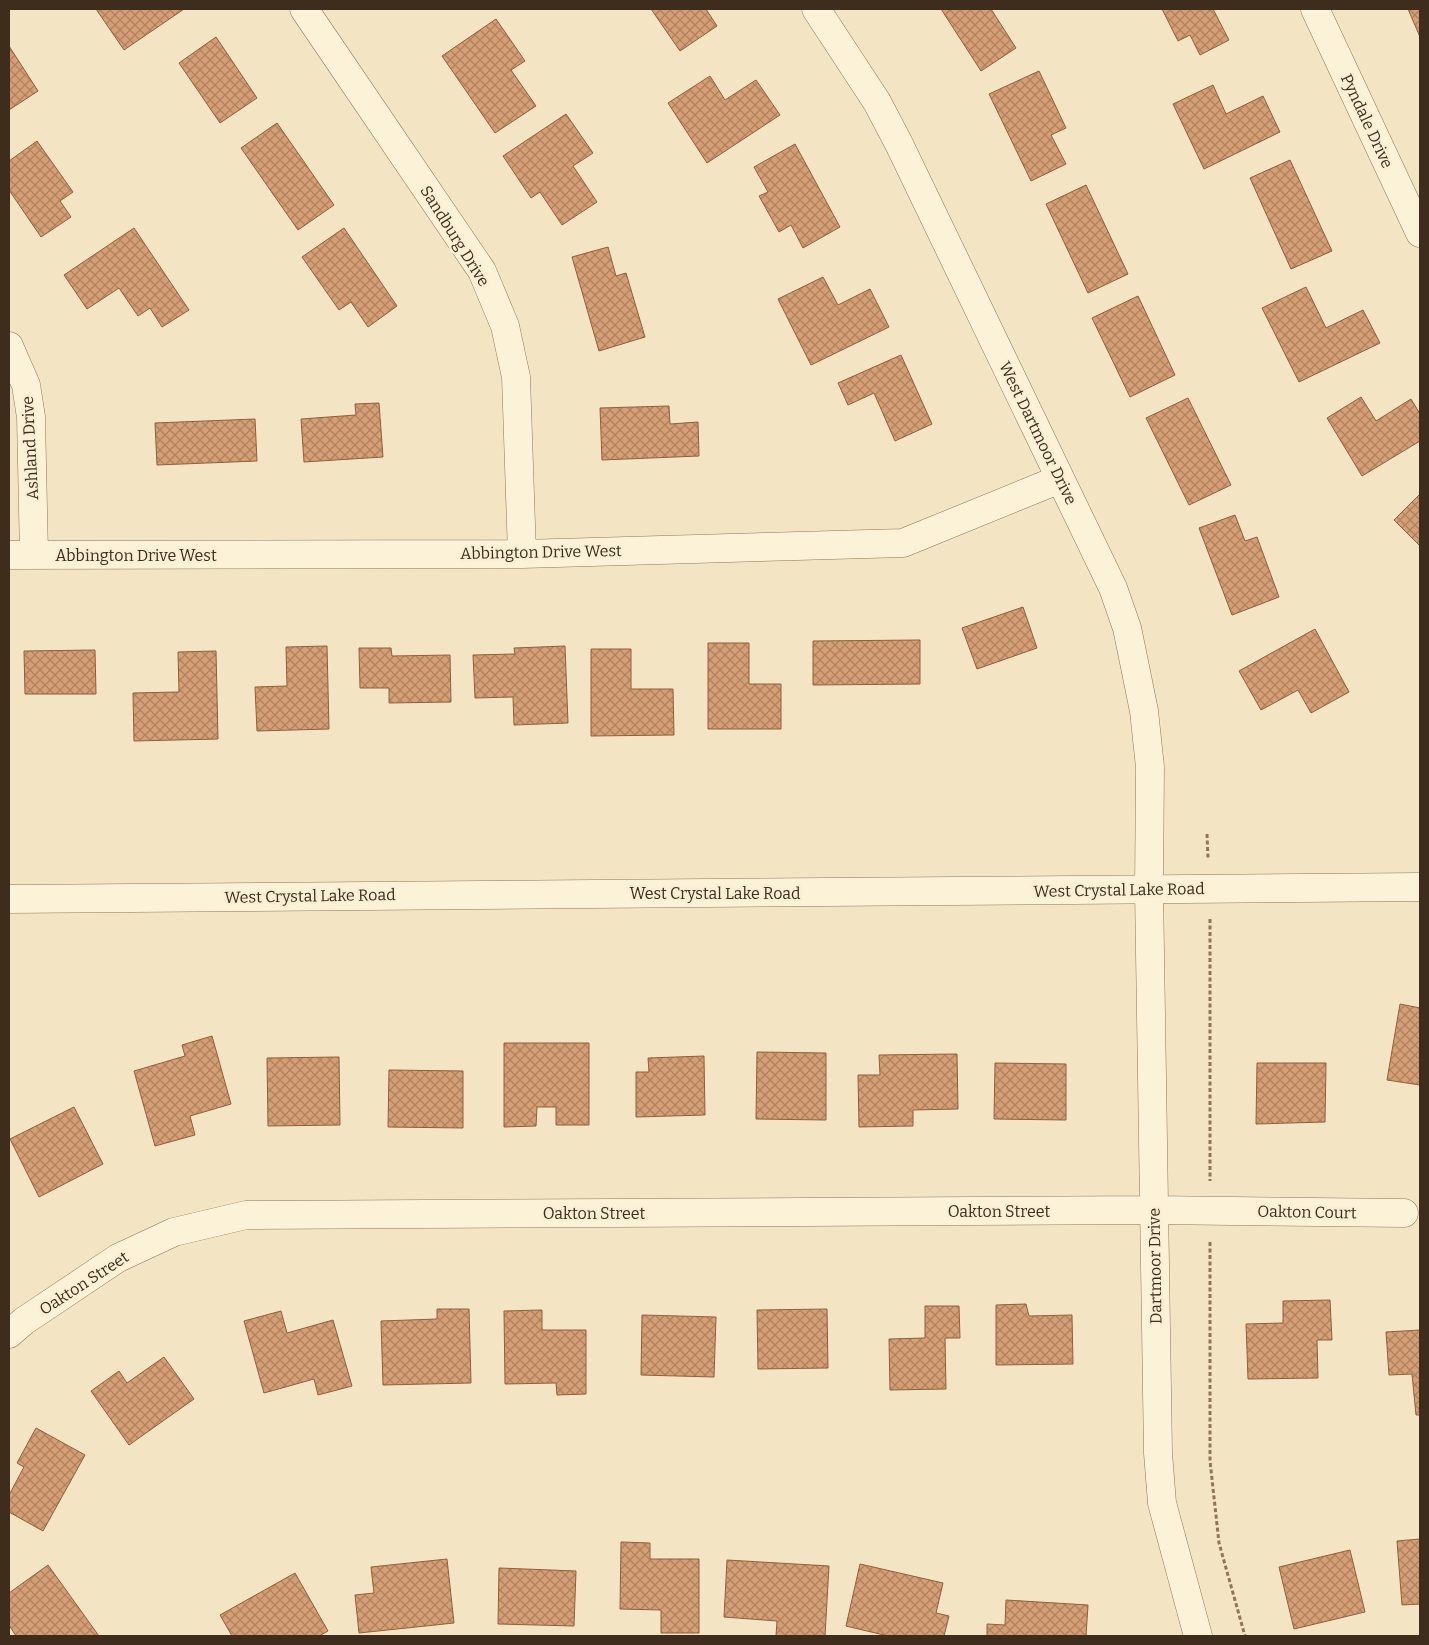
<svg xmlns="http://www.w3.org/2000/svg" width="1429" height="1645" font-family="Bitter,serif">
	<defs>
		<pattern id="building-cross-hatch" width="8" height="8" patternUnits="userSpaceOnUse" patternTransform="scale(1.25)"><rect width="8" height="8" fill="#d59e75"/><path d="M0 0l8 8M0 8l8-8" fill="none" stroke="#ae815f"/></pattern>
	</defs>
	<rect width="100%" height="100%" fill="#f3e5c3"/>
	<!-- building -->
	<path fill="url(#building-cross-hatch)" stroke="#925e3a" d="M96 9H184L124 50Z
		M651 9H706L717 26 680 51Z
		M941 9H991L1016 48 981 71Z
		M1162 9H1213L1229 40 1200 55 1190 35 1178 41Z
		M1408 9H1420V37Z
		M496 19 525 61 511 70 536 106 495 133 442 56Z
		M216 37 257 98 220 123 179 63Z
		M9 46 38 91 9 110Z
		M1039 71 1066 128 1051 135 1066 164 1031 181 989 94Z
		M710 76 725 100 756 80 780 115 707 163 668 103Z
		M1213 85 1226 114 1263 96 1280 132 1204 169 1173 104Z
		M566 114 593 153 573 166 597 202 562 225 540 192 531 198 503 156Z
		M277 123 334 205 298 230 241 148Z
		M37 141 73 192 60 201 71 217 41 237 9 190V161Z
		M795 144 840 227 803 248 791 225 779 232 759 196 768 192 754 167Z
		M1290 160 1332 251 1291 269 1250 178Z
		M1086 185 1128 274 1088 293 1046 204Z
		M134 228 189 310 162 327 150 308 138 316 119 288 87 309 64 275Z
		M344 228 397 306 368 327 351 302 339 310 302 257Z
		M608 247 616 276 626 273 645 337 599 351 572 257Z
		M823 277 838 305 870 289 889 327 811 365 778 299Z
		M1306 287 1326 328 1363 310 1380 343 1299 382 1262 308Z
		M1138 296 1175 375 1130 397 1092 318Z
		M901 355 932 424 895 441 874 393 848 405 838 383Z
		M1361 397 1376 421 1411 399 1420 414V441L1362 476 1327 418Z
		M1188 398 1231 485 1189 505 1146 418Z
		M379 403 383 457 304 462 301 419 356 415 355 404Z
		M669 406 670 424 698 422 699 456 602 460 600 408Z
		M255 419 257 461 157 465 155 423Z
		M1420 494V546L1394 520Z
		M1235 515 1245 541 1257 537 1279 597 1232 615 1199 528Z
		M1023 607 1037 648 977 669 962 628Z
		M1315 629 1349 692 1311 713 1298 690 1261 710 1239 671Z
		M920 640V684L813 685V641Z
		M708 643H749V684H781V729H708Z
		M327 646 329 729 257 731 255 687 287 686 286 647Z
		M565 646 568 723 514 725 513 697 475 698 473 655 515 654 514 648Z
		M359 648H391L392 656 450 655 451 702 389 703V688H360Z
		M591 649H631V689H673L674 735 591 736Z
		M95 650 96 694H25L24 651Z
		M216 651 218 739 134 741 133 693 179 692 178 652Z
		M1400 1004 1420 1008V1085L1387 1080Z
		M212 1036 231 1104 190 1116 195 1135 155 1146 134 1071 185 1056 182 1045Z
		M504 1043H589V1125H556V1107H537L536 1126 504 1127Z
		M757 1052 826 1053V1120L756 1119Z
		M957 1054 958 1109 913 1110V1126L859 1127 858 1075H880L879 1055Z
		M704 1056 705 1115 636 1117V1072H649L648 1058Z
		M339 1057 340 1125 268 1126 267 1058Z
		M995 1063 1066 1064V1120L994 1119Z
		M1257 1063H1326L1325 1122 1256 1124Z
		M389 1070 463 1071V1128L388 1127Z
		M74 1107 103 1164 39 1197 10 1139Z
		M1330 1300 1332 1340H1317L1318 1378 1248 1379 1246 1324 1283 1323V1301Z
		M1026 1304 1029 1316 1072 1315 1073 1364 996 1365V1305Z
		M925 1306H959L960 1338H945L946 1389 890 1390 889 1339 925 1338Z
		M437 1309H469L471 1383 383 1385 381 1321 437 1319Z
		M827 1309 828 1368 758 1369 757 1310Z
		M542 1310V1330H586V1394L557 1395 556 1383 505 1384 504 1311Z
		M281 1311 287 1333 333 1320 352 1386 318 1395 314 1379 264 1393 244 1321Z
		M642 1315 716 1317 714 1377 641 1375Z
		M1420 1330V1415H1416L1412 1374 1389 1375 1386 1332Z
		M164 1357 194 1399 129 1445 91 1391 119 1371 127 1383Z
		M36 1428 85 1455 43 1531 9 1512V1495L24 1467 17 1463Z
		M1420 1539V1604L1402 1605 1397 1541Z
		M621 1542 650 1543V1559H699V1633H661V1610L620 1609Z
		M1350 1550 1365 1612 1294 1629 1279 1567Z
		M447 1559 454 1623 359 1633 355 1595 374 1593 371 1567Z
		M727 1560 829 1566 825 1636H776L777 1621 724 1617Z
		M860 1564 943 1583 936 1613 949 1616 944 1636H888L846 1626Z
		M48 1565 99 1636H16L9 1625V1593Z
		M499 1568 576 1571 574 1626 498 1624Z
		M295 1573 328 1631 319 1636H232L220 1615Z
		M1006 1600 1088 1605 1086 1636H987V1624L1005 1625Z"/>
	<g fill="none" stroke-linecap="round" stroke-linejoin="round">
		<!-- minor casing -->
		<g stroke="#907657" stroke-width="29">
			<path id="minor" d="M304 9 482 271 505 326 516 377 522 554
				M816 9 877 102 899 144 1113 588 1127 628 1133 657 1144 711 1150 767 1149 890 1158 1453 1162 1503 1198 1636
				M1315 9 1420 233
				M9 346 26 385 31 417 34 555
				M9 555 522 554 903 543 1060 479
				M9 899 1420 887
				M9 1334 24 1321 118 1258 174 1232 246 1215 1154 1210 1404 1213"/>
		</g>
		<!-- path -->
		<path stroke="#907657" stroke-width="3" stroke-dasharray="4 2.5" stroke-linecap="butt" d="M1207 834 1208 858
			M1210 919V1181
			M1210 1242V1461L1219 1543 1245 1636"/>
		<!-- minor -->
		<use href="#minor" stroke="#fcf2d8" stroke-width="28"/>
	</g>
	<g text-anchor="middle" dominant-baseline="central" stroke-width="5" stroke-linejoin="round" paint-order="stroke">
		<!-- street labels -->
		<g font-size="16" fill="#3e2d1d" stroke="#f9efd4">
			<text transform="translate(1367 121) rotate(65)">Pyndale Drive</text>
			<text transform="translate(455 236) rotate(58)">Sandburg Drive</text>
			<text transform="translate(1038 433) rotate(64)">West Dartmoor Drive</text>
			<text transform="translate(30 448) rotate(-93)">Ashland Drive</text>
			<text transform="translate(541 552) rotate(-1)">Abbington Drive West</text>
			<text x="136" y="555">Abbington Drive West</text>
			<text transform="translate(1119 890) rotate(-1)">West Crystal Lake Road</text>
			<text x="715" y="893">West Crystal Lake Road</text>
			<text transform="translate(310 896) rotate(-1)">West Crystal Lake Road</text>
			<text x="999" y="1211">Oakton Street</text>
			<text transform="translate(1307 1212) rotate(1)">Oakton Court</text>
			<text x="594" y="1213">Oakton Street</text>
			<text transform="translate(1155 1266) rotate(-91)">Dartmoor Drive</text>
			<text transform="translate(84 1283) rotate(-33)">Oakton Street</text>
		</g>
	</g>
	<!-- border -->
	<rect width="1429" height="1645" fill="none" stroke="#3e2d1d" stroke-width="20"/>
</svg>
